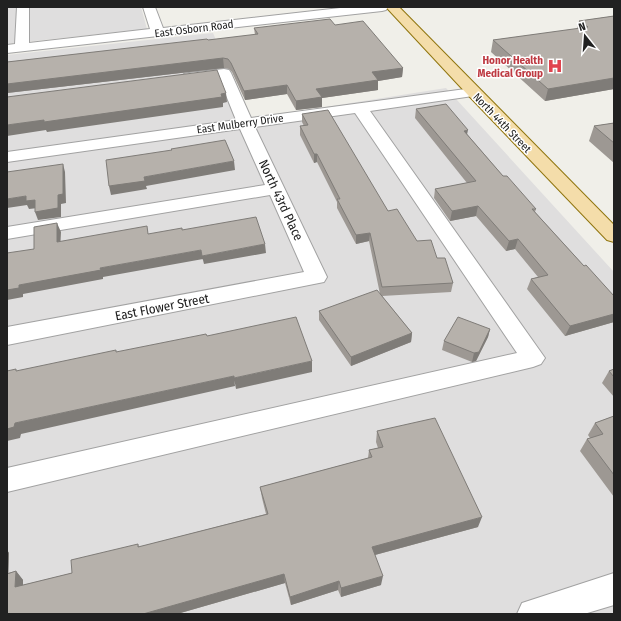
<svg xmlns="http://www.w3.org/2000/svg" width="621" height="621" font-family="'Fira Sans Condensed',sans-serif">
	<rect width="100%" height="100%" fill="#f0efe9"/>
	<!-- residential -->
	<path fill="#dfdede" d="M7 7H141L147 29 7 44Z
		M213 33 250 119 446 88 614 272V614H7V55Z"/>
	<g fill="none" stroke-linecap="round" stroke-linejoin="round">
		<!-- minor casing -->
		<g stroke="#a2a2a2" stroke-width="2">
			<path id="minor" d="M17 7H29V43L150 29 143 7H155L163 28 349 7H388L386 10 382 11 7 53V45L15 44Z
				M224 69 229 70 231 73 251 118 473 88 478 89 480 92 478 95 473 96 370 111 545 358 541 364 533 367 7 492V468L517 353 355 113 255 127 327 277 324 282 7 345V327L304 272 270 195 7 239V227L265 185 240 129 7 162V152L236 120 219 78 189 81 184 80 182 77 184 74 189 73Z
				M614 573V605L584 614H517L522 603Z"/>
		</g>
		<!-- major casing -->
		<g stroke="#90750e" stroke-width="2">
			<path id="major" d="M386 7H399L614 225V242L607 240 468 95Z"/>
		</g>
		<!-- minor -->
		<use href="#minor" fill="#fff" fill-rule="evenodd"/>
		<!-- major -->
		<use href="#major" fill="#f4ddaa" fill-rule="evenodd"/>
	</g>
	<!-- wall -->
	<path fill="#9d9893" d="M614 16V89L545 101 491 52 493 40 577 29 579 21Z
		M335 25 403 68 402 77 378 81V90L322 98V107L296 110 287 94 245 100 232 72 229 69 224 68 7 93V62L208 40 255 35 254 28Z
		M416 109 467 134 503 176 536 209 535 212 584 266 614 296V322L565 336 527 289 531 279 538 277 515 249 506 251 476 216 450 221 434 198 435 189 467 183 415 118Z
		M302 114 388 211 417 241 437 258 453 283 451 292 382 296 412 333 411 342 351 366 319 320V311L380 294 369 241 356 244 337 208V202L317 162 314 163 300 135V126H304L302 122Z
		M614 123V163L589 141 594 126Z
		M490 329 488 337 476 361 472 362 442 350 444 341Z
		M614 369V397L602 383 609 371Z
		M614 416V497L580 451 587 439 590 438 588 435 595 423Z
		M377 431 478 527 375 555 381 585 341 597 338 590 291 605 285 583 177 614H7V550L9 553 8 573 16 571 23 580V585L72 573 138 544 139 547 266 514 262 498 260 487 368 458 369 450 378 448 376 442Z"/>
	<!-- shaded-wall -->
	<path fill="#7f7c78" d="M223 58 224 68 7 93V84Z
		M403 68 402 77 378 81V90L322 98V107L296 110V101L316 89 372 72Z
		M614 78V89L545 101 548 89Z
		M287 85V94L245 100 244 91Z
		M226 93 227 102 223 103V107L47 132 46 130 7 136V125Z
		M468 130 466 139 464 131Z
		M314 154H317V162L314 163Z
		M234 161 235 170 146 186 147 189 111 195 109 186 144 177Z
		M63 164 65 172 66 203 61 204V217L38 220 35 212 58 195Z
		M26 196 35 200 38 208 29 209 27 205 7 208V199Z
		M478 206 476 216 450 221 452 211Z
		M57 223 61 232 60 251 57 242Z
		M370 233 369 241 356 244V235Z
		M518 239 515 249 506 251 509 241Z
		M265 244 266 253 204 264 202 256Z
		M201 250 203 259 103 277V279L23 294V297L7 300V290L19 285 100 268Z
		M614 314V322L565 336 570 326Z
		M490 329 488 337 476 361 472 362 474 353Z
		M412 333 411 342 351 366V357Z
		M312 361V372L236 389 234 378Z
		M234 376 235 386 21 434 20 438 7 441V429L15 423Z
		M482 517 478 527 371 556 372 547Z
		M7 550 9 553 8 585 7 584Z
		M16 571 23 580V596L15 587Z
		M284 574 285 583 177 614H143Z
		M383 576 381 585 341 597V588Z
		M339 581 338 590 291 605 290 597Z"/>
	<!-- building -->
	<path fill="#b6b1ab" stroke="#7f7c78" d="M614 16V78L548 89 493 40 588 27 579 21Z
		M330 19 335 25 363 21 403 68 372 72 378 80 316 89 322 97 296 101 287 85 244 91 231 63 228 59 223 58 7 84V62L207 39 208 40 258 34 254 28Z
		M217 70 226 93 221 94 222 97 44 122V120L7 125V97Z
		M446 104 468 130 464 131 503 176H507L536 209H532L584 266 586 265 614 296V314L570 326 531 279 548 275 518 239 509 241 478 206 452 211 435 189 476 181 416 109Z
		M328 110 388 211 397 209 417 241 431 240 437 258H445L453 283 382 287 370 233 356 235 337 199H340L317 154H314L300 126 308 125 302 114Z
		M614 123V143L594 126Z
		M225 140 234 161 144 177 145 181 109 186 106 160 172 150 171 149Z
		M63 164V194L58 195V208L35 212V200L26 201V196L7 199V172Z
		M256 217 265 244 202 256 201 250 100 268 101 270 19 285V288L7 290V253L34 249V227L57 223V242L147 226 148 234 182 228V230Z
		M377 290 412 333 351 357 319 311Z
		M296 317 312 361 234 378V376L15 423 14 427 7 429V371L16 369V371L116 350V352L206 334 207 336Z
		M458 317 490 329 479 352 474 353 444 341Z
		M614 369V377L609 371Z
		M614 416V475L587 439 603 434 595 423Z
		M435 418 482 517 372 547 383 576 341 588 339 581 290 597 284 574 143 614H7V574L16 571 15 587 72 573 71 560 138 544V547L268 514 260 487 372 457 369 450 383 447 377 431Z"/>
	<!-- icons -->
	<defs>
		<g id="hospital-bare" transform="scale(1.2)"><path d="M-5-5h3v3.5h4V-5h3V5h-3V1.5h-4V5h-3Z" fill="#e0444e" stroke="#fff" stroke-width="2.5" paint-order="stroke"/></g>
	</defs>
	<g fill-rule="evenodd">
		<use href="#hospital-bare" x="555" y="66"/>
	</g>
	<g text-anchor="middle" dominant-baseline="central" stroke-width="3" stroke-linejoin="round" paint-order="stroke">
		<!-- far-street labels -->
		<g font-size="11" fill="#212121" stroke="#fff">
			<text transform="translate(194 29) rotate(-7)">East Osborn Road</text>
			<text transform="translate(502 123) rotate(46)">North 44th Street</text>
			<text transform="translate(240 124) rotate(-8)">East Mulberry Drive</text>
		</g>
		<!-- far-health labels -->
		<g font-size="11" font-weight="bold" fill="#be3a42" stroke="#fff" text-anchor="end">
			<text x="543" y="60">Honor Health<tspan x="543" dy="13">Medical Group</tspan></text>
		</g>
		<!-- street labels -->
		<g font-size="13" fill="#212121" stroke="#fff">
			<text transform="translate(281 200) rotate(65)">North 43rd Place</text>
			<text transform="translate(162 307) rotate(-11)">East Flower Street</text>
		</g>
	</g>
	<!-- border -->
	<rect width="621" height="621" fill="none" stroke="#212121" stroke-width="16"/>
	<!-- north arrow -->
	<g transform="translate(585 36) rotate(343)" stroke="#ffffff" stroke-width="3" paint-order="stroke">
	<path d="M0-3L7 15L0 10L-7 15Z" fill="#212121"/>
	<text y="-6" font-size="11" font-weight="bold" text-anchor="middle" fill="#212121">N</text>
	</g>
</svg>
